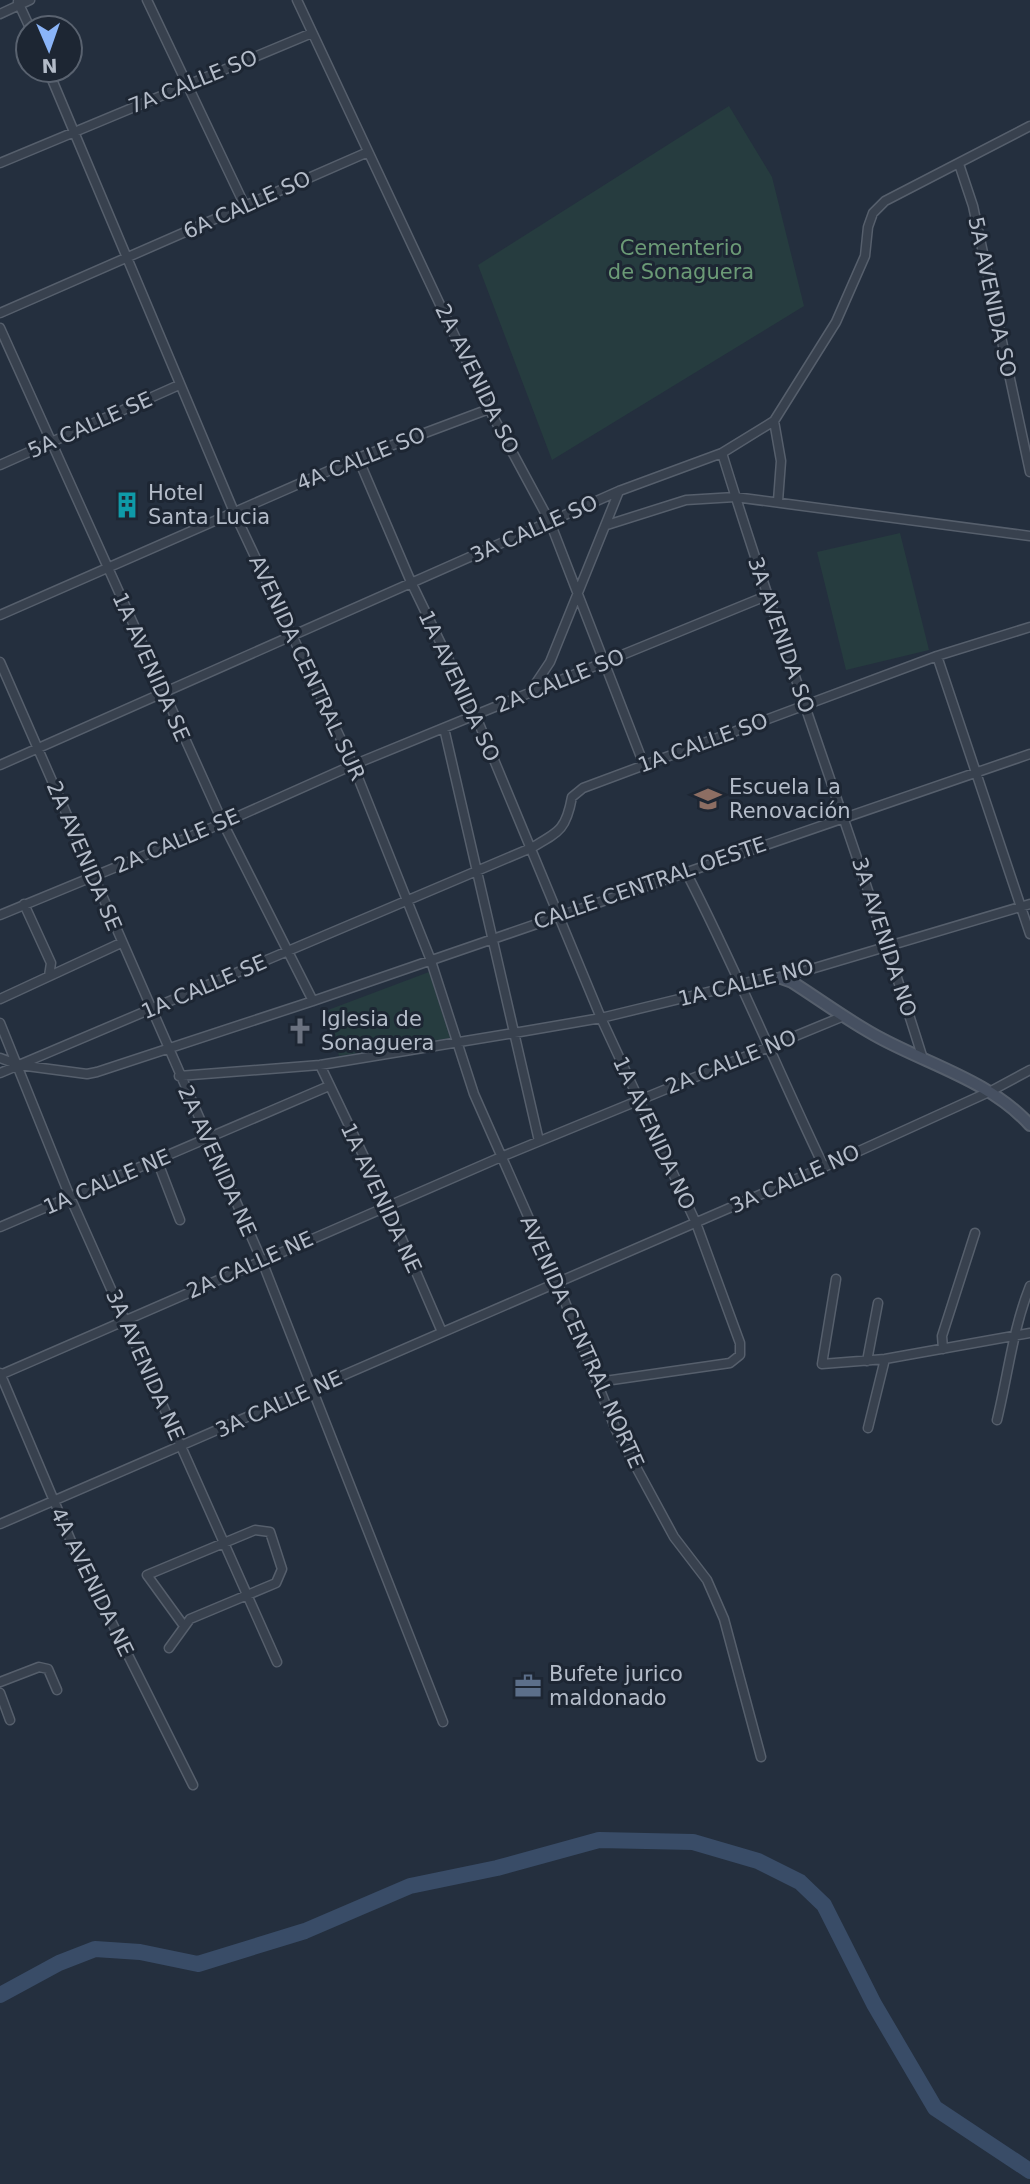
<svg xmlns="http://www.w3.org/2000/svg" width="1030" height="2184" font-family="'DejaVu Sans',sans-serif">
	<rect width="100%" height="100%" fill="#242f3e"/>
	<!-- green -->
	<path fill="#263c3f" d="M729 106 772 177 804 306 552 460 478 265Z
		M900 533 929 650 846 670 817 552Z
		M429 972 450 1038 339 1056 328 1010Z"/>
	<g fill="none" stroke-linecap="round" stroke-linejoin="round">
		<!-- river -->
		<path stroke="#394c67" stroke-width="16" d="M0 1995 59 1963 95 1949 140 1952 198 1964 305 1931 410 1886 497 1868 599 1840 693 1842 758 1861 800 1882 824 1905 874 2004 935 2108 1030 2171"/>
		<!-- street casing -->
		<g stroke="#565f6c" stroke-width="11">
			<path id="street" d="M147 0 245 206
				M297 0 489 409 550 522 644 765
				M18 2 30 28
				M0 14 30 0
				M48 70 234 512 353 765 430 958 474 1094 557 1282 616 1430 674 1537 707 1580 724 1619 761 1757
				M0 163 312 33
				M959 164 973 206 1030 472
				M0 313 368 152
				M0 328 223 823 313 1001
				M774 421 781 461 778 501
				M722 453C784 656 860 856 923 1059
				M358 458 411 582 475 714 601 1018 696 1223 740 1343V1355L730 1363 598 1382
				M0 465 179 385
				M607 525 686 500 735 497 1030 536
				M0 615 358 458 489 409
				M937 656 1030 934
				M0 662 262 1261 443 1722
				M530 692 550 662 619 491
				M444 728 539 1141
				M0 765 619 491 722 453 774 421 836 322 865 256 868 227 873 213 885 201 1030 126
				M686 872C736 968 777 1069 824 1167
				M24 904 51 963 49 976
				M0 915 223 823 353 765 766 596
				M0 999 121 943
				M0 1023 70 1197 277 1662
				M0 1058 19 1065 87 1074 97 1072 313 1001 1030 754
				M320 1065 388 1207 442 1332
				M0 1073 531 848C559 832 566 830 572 797L583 788 937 656 1030 627
				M179 1076 320 1065 514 1033 601 1018 770 977 781 978 1030 904
				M157 1160 180 1220
				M0 1227 329 1086
				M836 1279 822 1364 885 1359 1030 1333
				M943 1349 942 1336 975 1233
				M867 1361 878 1303
				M0 1373 71 1541 193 1785
				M0 1375 501 1157 844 1016
				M997 1420C1008 1375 1013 1328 1030 1286
				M868 1428 885 1359
				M0 1524 824 1167 991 1091 1030 1070
				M169 1648 190 1619 276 1583 282 1569 270 1532 255 1530 147 1575 184 1626
				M0 1682 39 1667 48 1669 57 1690
				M0 1693 10 1720"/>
		</g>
		<!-- secondary casing -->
		<g stroke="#565f6c" stroke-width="14">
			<path id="secondary" d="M781 978 792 982C822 1001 851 1023 882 1039 933 1066 991 1082 1030 1125"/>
		</g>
		<!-- street -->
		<use href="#street" stroke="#38414e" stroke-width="8"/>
		<!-- secondary -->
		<use href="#secondary" stroke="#465061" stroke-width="10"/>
	</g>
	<!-- icons -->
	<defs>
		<g id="building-bare" transform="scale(2.1)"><path d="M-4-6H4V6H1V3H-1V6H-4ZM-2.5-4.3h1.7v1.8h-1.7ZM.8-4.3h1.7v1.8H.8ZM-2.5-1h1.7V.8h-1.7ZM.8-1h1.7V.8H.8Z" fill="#0f9aa8" stroke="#1d2633" stroke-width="2.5" paint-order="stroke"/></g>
		<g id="school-bare" transform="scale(2.1)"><path d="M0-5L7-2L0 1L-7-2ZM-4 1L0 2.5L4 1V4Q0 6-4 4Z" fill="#8d6e63" stroke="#1d2633" stroke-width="2.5" paint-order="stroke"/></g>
		<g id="church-bare" transform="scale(2.1)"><path d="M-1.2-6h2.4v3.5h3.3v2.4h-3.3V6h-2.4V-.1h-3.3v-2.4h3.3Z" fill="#6b7280" stroke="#1d2633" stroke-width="2.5" paint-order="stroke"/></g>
		<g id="office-bare" transform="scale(2.1)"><path d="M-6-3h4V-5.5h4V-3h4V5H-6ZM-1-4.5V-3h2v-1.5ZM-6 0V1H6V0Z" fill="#5c6f8a" stroke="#1d2633" stroke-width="2.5" paint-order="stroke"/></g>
	</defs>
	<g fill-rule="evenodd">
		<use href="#building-bare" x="127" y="505"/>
		<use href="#school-bare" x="708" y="799"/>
		<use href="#church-bare" x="300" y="1031"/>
		<use href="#office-bare" x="528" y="1686"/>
	</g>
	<g text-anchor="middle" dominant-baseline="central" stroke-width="6" stroke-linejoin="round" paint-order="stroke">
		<!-- street labels -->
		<g font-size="21" fill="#b4bcc9" stroke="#1d2633">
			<text transform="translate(193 82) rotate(-22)">7A CALLE SO</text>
			<text transform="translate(247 205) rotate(-24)">6A CALLE SO</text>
			<text transform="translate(992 297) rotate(78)">5A AVENIDA SO</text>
			<text transform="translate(477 379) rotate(64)">2A AVENIDA SO</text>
			<text transform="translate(90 425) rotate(-24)">5A CALLE SE</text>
			<text transform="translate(361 459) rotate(-22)">4A CALLE SO</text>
			<text transform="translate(534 529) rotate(-24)">3A CALLE SO</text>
			<text transform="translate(781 635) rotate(71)">3A AVENIDA SO</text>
			<text transform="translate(151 667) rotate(66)">1A AVENIDA SE</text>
			<text transform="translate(307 668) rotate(65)">AVENIDA CENTRAL SUR</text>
			<text transform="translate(560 681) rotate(-22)">2A CALLE SO</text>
			<text transform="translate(459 686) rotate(65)">1A AVENIDA SO</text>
			<text transform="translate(703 743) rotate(-20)">1A CALLE SO</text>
			<text transform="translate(177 841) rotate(-23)">2A CALLE SE</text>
			<text transform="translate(84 856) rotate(67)">2A AVENIDA SE</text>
			<text transform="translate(650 883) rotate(-19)">CALLE CENTRAL OESTE</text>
			<text transform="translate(884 937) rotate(72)">3A AVENIDA NO</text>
			<text transform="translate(746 983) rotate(-14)">1A CALLE NO</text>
			<text transform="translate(204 987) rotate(-23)">1A CALLE SE</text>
			<text transform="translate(731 1062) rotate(-22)">2A CALLE NO</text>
			<text transform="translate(654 1133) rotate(65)">1A AVENIDA NO</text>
			<text transform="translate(217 1161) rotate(66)">2A AVENIDA NE</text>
			<text transform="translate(795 1179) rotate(-24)">3A CALLE NO</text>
			<text transform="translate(107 1182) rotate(-23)">1A CALLE NE</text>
			<text transform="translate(381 1198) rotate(65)">1A AVENIDA NE</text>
			<text transform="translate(250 1265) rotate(-24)">2A CALLE NE</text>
			<text transform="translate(582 1342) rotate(66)">AVENIDA CENTRAL NORTE</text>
			<text transform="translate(145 1365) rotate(66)">3A AVENIDA NE</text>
			<text transform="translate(279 1404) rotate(-24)">3A CALLE NE</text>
			<text transform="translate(92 1582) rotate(64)">4A AVENIDA NE</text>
		</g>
		<!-- park labels -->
		<g font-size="21" fill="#6b9a76" stroke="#1d2633">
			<text x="681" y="248">Cementerio<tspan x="681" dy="24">de Sonaguera</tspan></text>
		</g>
		<!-- poi labels -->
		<g font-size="21" fill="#b4bcc9" stroke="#1d2633" text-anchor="start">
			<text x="148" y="493">Hotel<tspan x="148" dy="24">Santa Lucia</tspan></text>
			<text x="729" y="787">Escuela La<tspan x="729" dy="24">Renovación</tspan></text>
			<text x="321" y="1019">Iglesia de<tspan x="321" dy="24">Sonaguera</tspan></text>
			<text x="549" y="1674">Bufete jurico<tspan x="549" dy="24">maldonado</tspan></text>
		</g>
	</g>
	<!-- north arrow -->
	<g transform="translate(49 49) rotate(178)"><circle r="33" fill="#1d2633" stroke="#59626f" stroke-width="2"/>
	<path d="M0-5L12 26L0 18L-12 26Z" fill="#8ab4f8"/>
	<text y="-10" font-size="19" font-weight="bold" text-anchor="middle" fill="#b4bcc9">N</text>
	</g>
</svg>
